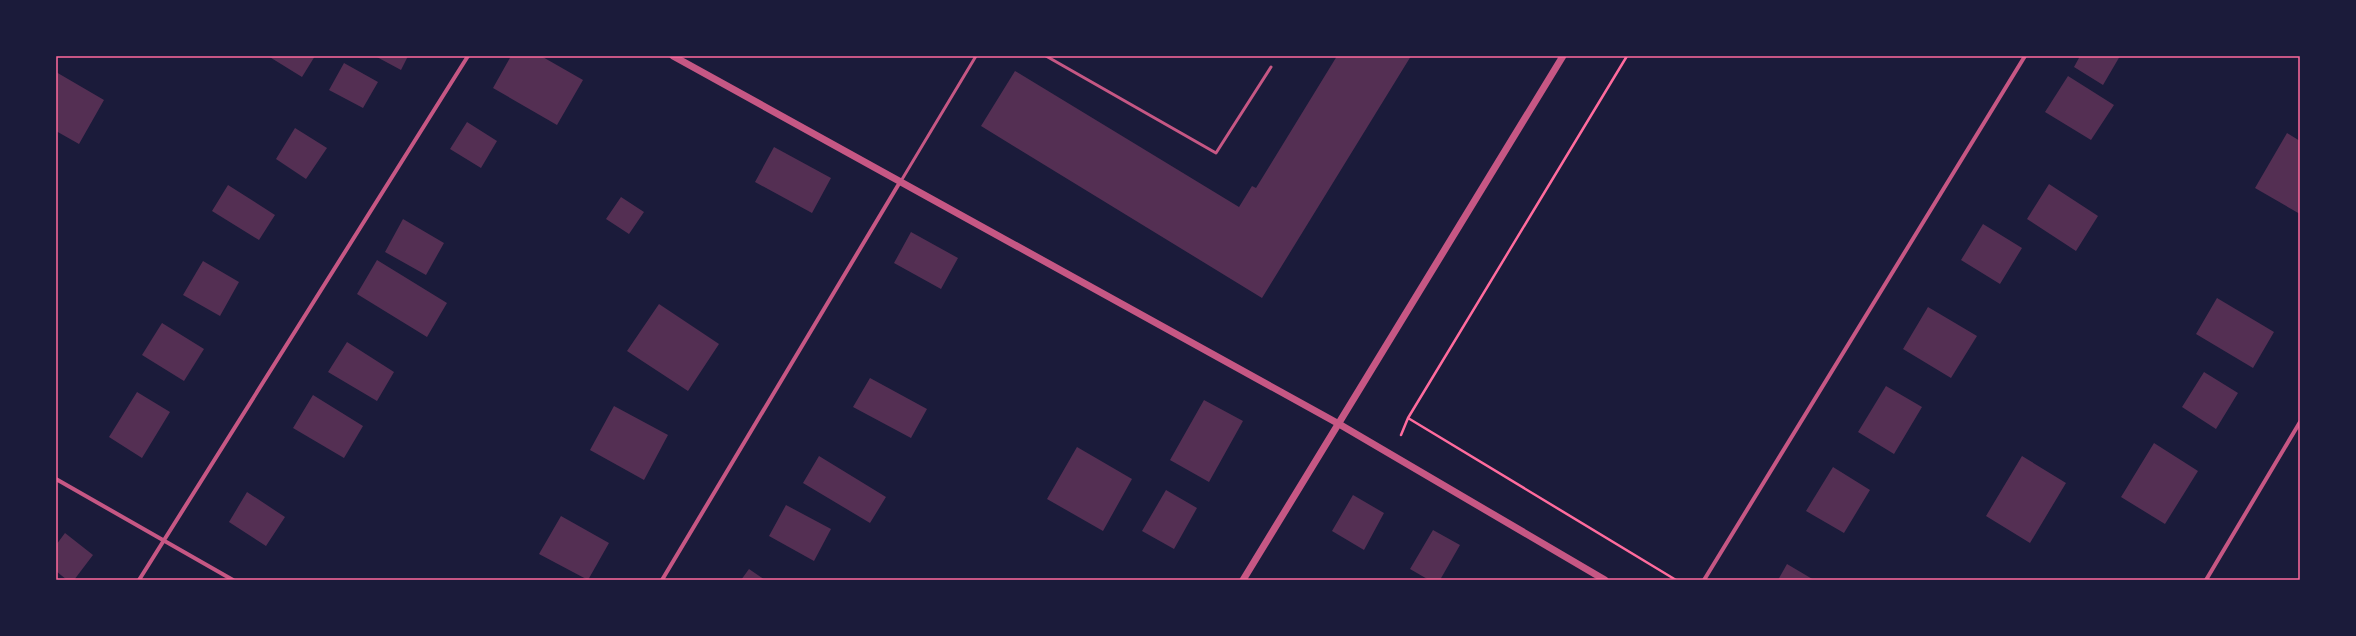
<svg xmlns="http://www.w3.org/2000/svg" width="2356" height="636" font-family="'Playfair Display',serif">
	<rect width="100%" height="100%" fill="#1b1b3a"/>
	<!-- building -->
	<path fill="#542f53" d="M268 56H315L302 77Z
		M375 56H408L401 70Z
		M511 56H541L583 80 557 125 493 88Z
		M1337 56H1411L1262 298 981 126 1015 71 1239 207 1252 186 1256 188Z
		M2080 56H2120L2103 85 2074 67Z
		M344 63 378 82 363 108 329 90Z
		M56 72 104 100 79 144 56 131Z
		M2068 76 2114 105 2091 140 2045 112Z
		M467 122 497 141 481 168 450 149Z
		M295 128 327 148 306 179 276 159Z
		M2287 133 2300 141V214L2255 188Z
		M774 147 831 178 812 213 755 182Z
		M2049 184 2098 216 2076 251 2027 219Z
		M228 185 275 215 259 240 212 211Z
		M621 197 644 212 629 234 606 219Z
		M403 219 444 243 426 275 385 252Z
		M1983 224 2022 248 2000 284 1961 260Z
		M911 232 958 258 941 289 894 263Z
		M377 260 447 303 427 337 357 294Z
		M203 261 239 282 220 316 183 295Z
		M2217 298 2274 332 2253 368 2196 334Z
		M659 304 719 344 688 391 627 351Z
		M1928 307 1977 336 1951 378 1903 349Z
		M162 323 204 349 184 381 142 355Z
		M347 342 394 372 377 401 328 372Z
		M2204 372 2238 393 2216 429 2182 407Z
		M870 378 927 409 911 438 853 407Z
		M1886 386 1922 407 1894 454 1858 432Z
		M137 392 170 412 142 458 109 437Z
		M313 395 363 426 344 458 293 428Z
		M1204 400 1243 421 1209 482 1170 460Z
		M614 406 668 435 644 480 590 450Z
		M2154 443 2198 471 2165 524 2121 497Z
		M1077 447 1132 479 1103 531 1047 499Z
		M819 456 886 497 870 523 803 483Z
		M2022 456 2066 483 2030 543 1986 516Z
		M1833 467 1870 490 1844 533 1806 511Z
		M1166 490 1197 508 1174 549 1142 531Z
		M247 492 285 517 266 546 229 522Z
		M1353 495 1384 513 1364 550 1332 531Z
		M786 505 831 529 814 561 769 536Z
		M561 516 609 543 588 580 539 554Z
		M1433 530 1460 545 1440 580H1429L1410 569Z
		M65 533 93 555 74 580H67L56 571V545Z
		M1787 564 1814 580H1778Z
		M749 569 765 580H741Z"/>
	<g fill="none" stroke-linecap="round" stroke-linejoin="round">
		<!-- path -->
		<path stroke="#ff6b9d" stroke-width="2.5" d="M1408 418 1676 580
			M1401 435 1408 418 1627 56"/>
		<!-- service -->
		<path stroke="#c65784" stroke-width="3" d="M1046 56 1216 153 1271 67
			M901 181 976 56"/>
		<!-- minor -->
		<path stroke="#c65784" stroke-width="4" d="M56 479 233 580
			M139 580 468 56
			M662 580 900 182
			M1704 580 2025 56
			M2206 580 2300 422"/>
		<!-- tertiary -->
		<path stroke="#c65784" stroke-width="7" d="M673 56 1339 424 1605 580
			M1243 580 1563 56"/>
	</g>
	<!-- border -->
	<rect width="2356" height="636" fill="none" stroke="#1b1b3a" stroke-width="114"/>
	<rect x="57" y="57" width="2242" height="522" fill="none" stroke="#ff6b9d" stroke-width="1.5"/>
</svg>
